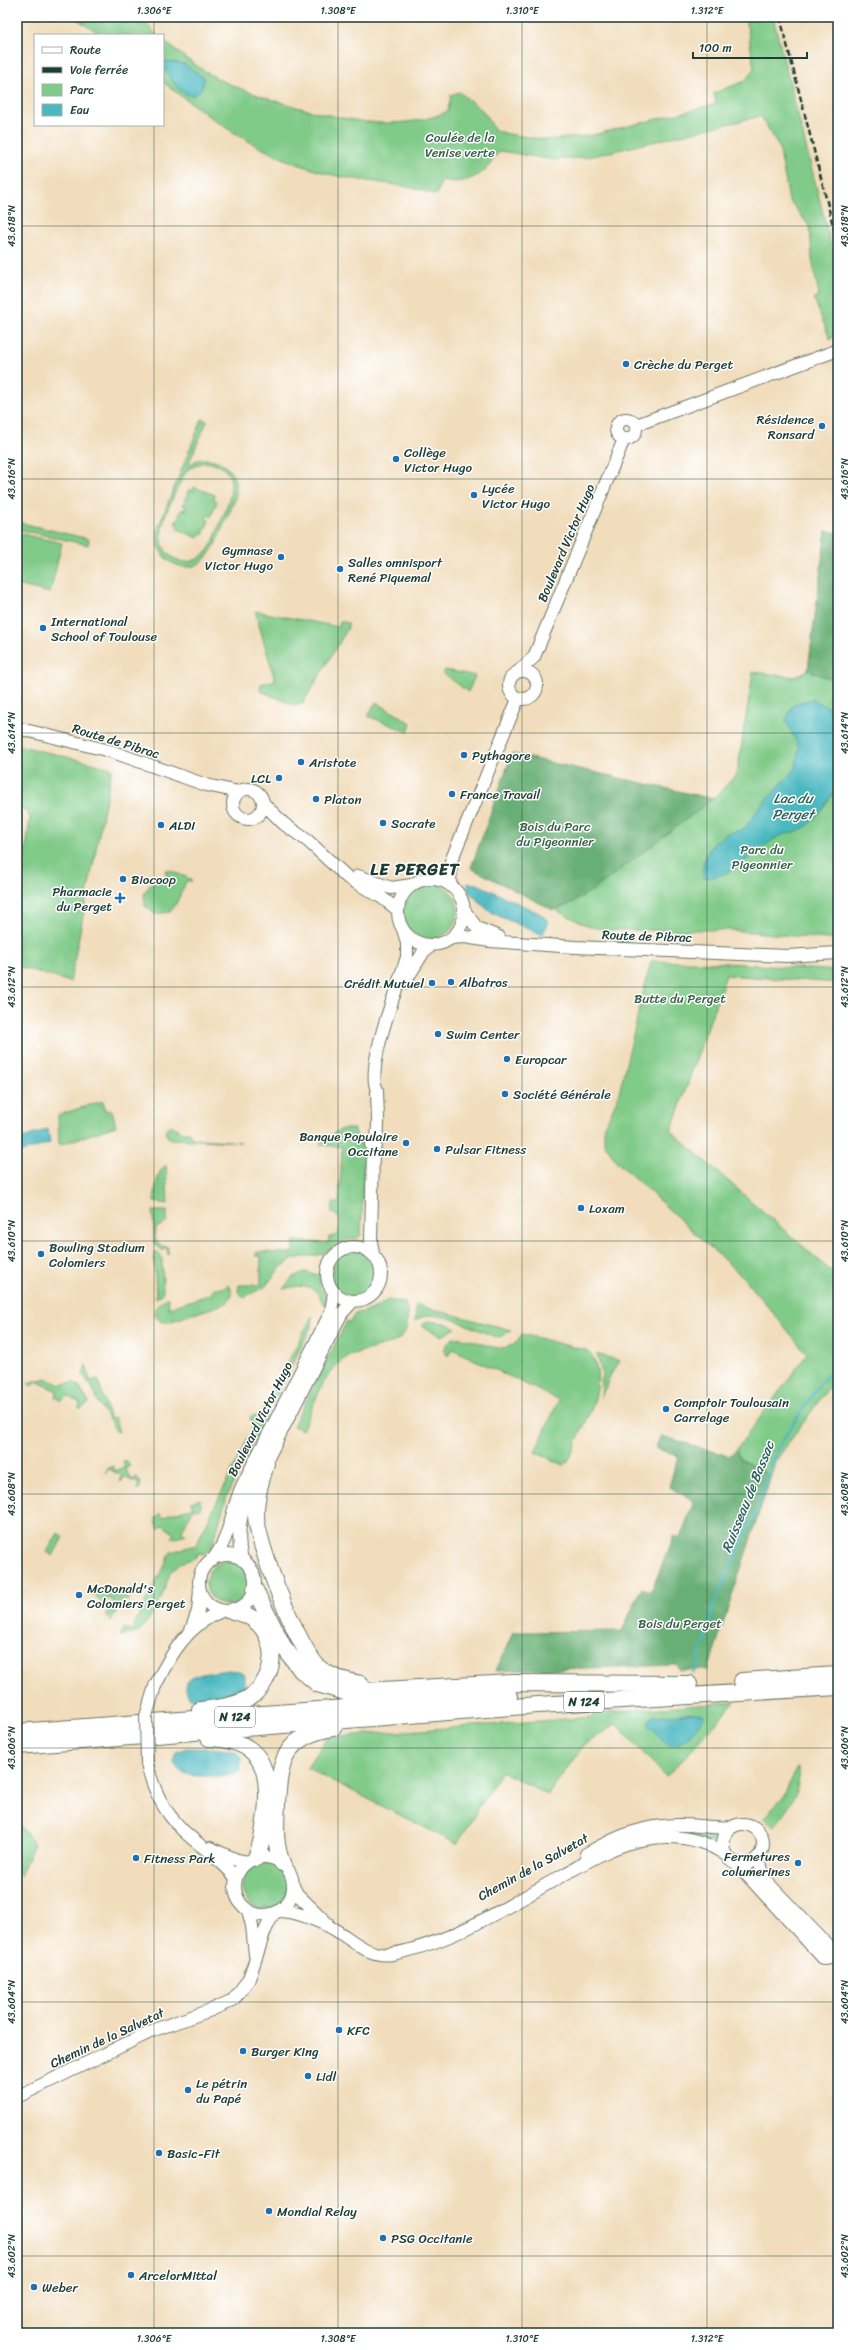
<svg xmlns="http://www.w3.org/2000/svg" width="855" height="2350" font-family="Sriracha,sans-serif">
	<rect width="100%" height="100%" fill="#fff"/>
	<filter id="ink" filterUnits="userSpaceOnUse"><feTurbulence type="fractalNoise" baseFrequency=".025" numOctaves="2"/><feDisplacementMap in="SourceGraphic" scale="8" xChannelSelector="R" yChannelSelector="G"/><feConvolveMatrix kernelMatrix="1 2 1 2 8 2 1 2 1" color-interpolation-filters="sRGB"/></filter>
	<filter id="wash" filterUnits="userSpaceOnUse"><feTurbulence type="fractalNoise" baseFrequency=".012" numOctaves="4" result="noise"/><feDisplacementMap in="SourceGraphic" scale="16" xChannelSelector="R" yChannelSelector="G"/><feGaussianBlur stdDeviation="0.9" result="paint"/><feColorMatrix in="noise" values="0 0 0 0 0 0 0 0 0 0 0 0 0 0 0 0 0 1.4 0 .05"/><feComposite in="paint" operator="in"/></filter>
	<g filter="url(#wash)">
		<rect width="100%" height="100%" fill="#f1ddbc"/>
		<!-- green -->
		<path fill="#81cb89" stroke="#50845e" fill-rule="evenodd" d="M74 17H139L157 35H101Z
			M746 17H773L838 272V335L830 339 814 299 819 295 812 259 810 227 789 200 779 147 761 116 589 157 554 160 501 151C495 154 493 161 489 166 478 179 458 185 442 180L436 195C403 182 364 183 329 174 263 157 216 123 163 82V40C180 54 197 67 215 77 251 97 342 122 382 123 405 123 428 121 448 111L451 95 459 92 483 111 495 130 508 134 548 140 593 135 716 104 714 93 745 81 754 68Z
			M202 419 207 421 188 465C193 462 198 459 205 459 224 458 239 476 236 495 234 505 228 515 224 524 215 547 201 581 169 561 157 552 156 539 159 525ZM204 462C246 466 229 502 219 526 215 536 212 549 203 555 196 561 186 564 178 560 143 546 173 499 183 477L188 469Z
			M194 487 215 495 214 499 217 501 211 517 207 515 206 519 209 520 203 535 200 534 198 538 177 529 179 525 175 524 182 509 185 510 186 507 183 505 189 489 193 491Z
			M17 522 89 539 88 545 17 529Z
			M826 531 838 533V940L730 930H610L590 927 471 868 512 754 713 799 737 774 753 672 795 677 808 670Z
			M17 533 62 543 50 593 17 585Z
			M255 611 339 627 340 621 348 623V628L303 703 299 702 297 706 260 691 261 684 275 680Z
			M445 670 475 676 468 692 443 673Z
			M376 702 411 723 408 732 368 716Z
			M17 745 112 768 70 982 17 966V916L30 818 26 810 17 808Z
			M165 870H169L191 879V882L187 880 175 906 170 912 155 914 145 906 144 894 151 883 167 876Z
			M402 911a28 28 0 1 1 56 0a28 28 0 1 1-56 0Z
			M651 961 730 963 838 971V983L726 975 671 1131 838 1277V1381L834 1380 775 1462 771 1476 740 1459 736 1450 807 1354 745 1279 617 1162 604 1142V1128L618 1097Z
			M103 1101 106 1111 112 1110 116 1126 59 1145 58 1115Z
			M172 1125 182 1132H189L192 1138 241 1142 171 1139 167 1136 165 1132 167 1127Z
			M343 1129H355L356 1134 365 1152 361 1235 358 1238 339 1242 323 1254 292 1259 280 1268 265 1287 244 1297 238 1292 239 1285H261V1256H255L257 1252 293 1253 294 1241 328 1243 329 1237 335 1236 339 1231 340 1219 332 1212 333 1203H339L342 1147 321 1145V1139C329 1138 335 1131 343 1129Z
			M166 1165 168 1204 154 1202C155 1193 156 1171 166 1165Z
			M153 1211H167V1222L156 1228 155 1238 161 1246 168 1247V1255L167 1248H164L163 1251 154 1243Z
			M154 1251 160 1254 162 1258 163 1291 160 1296 156 1298Z
			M332 1274a23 23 0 1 1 46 0a23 23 0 1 1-46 0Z
			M305 1272 319 1275 320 1287 327 1300 326 1305C322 1303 321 1299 319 1295 310 1283 296 1286 283 1289L293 1277Z
			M228 1285 231 1288V1296L227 1303 169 1322H161L155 1315V1308L166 1298H168L169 1308 211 1294 214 1288H225Z
			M388 1300 405 1303C420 1358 365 1339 339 1363 321 1379 313 1408 302 1430L293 1426 347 1321 350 1322 355 1314 373 1309Z
			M416 1305 511 1330 503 1336 497 1337C475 1331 435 1304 415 1321Z
			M312 1316V1325L272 1405 267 1402Z
			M427 1321 445 1323 456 1328 442 1336 421 1326Z
			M522 1334 589 1351C609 1380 590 1414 577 1440 574 1448 571 1460 564 1465L535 1452 559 1400 452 1349 448 1356 444 1352 447 1344 453 1338C476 1334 504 1365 522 1334Z
			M597 1354 620 1361 611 1374 601 1398 602 1374Z
			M86 1365 90 1381 98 1379 110 1419 115 1418 119 1432 116 1431 99 1404 92 1387 83 1375Z
			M46 1378 60 1385 73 1382 78 1385 89 1403 80 1409 79 1408 80 1403 67 1396 62 1401 56 1397 57 1391 36 1381 32 1386 28 1383Z
			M266 1407 270 1409 227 1496 212 1547 204 1554 198 1553 195 1558 180 1563 170 1573 162 1596 150 1618 140 1630 137 1633 120 1636 125 1628 131 1631 171 1552 196 1545 253 1428 250 1417 263 1413 262 1409Z
			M126 1461 130 1466 125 1469 132 1480 137 1477 141 1483 139 1489H137L139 1484 124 1477 121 1482 120 1481 122 1476 109 1469 105 1473 108 1468 113 1466 115 1471 125 1467 123 1462Z
			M200 1499 201 1506 199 1510 194 1508 181 1532 187 1535 172 1539 174 1534 163 1525 159 1529 156 1524V1518L160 1513 163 1518 170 1514 193 1507 191 1502Z
			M58 1533 63 1537 53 1556 47 1552Z
			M206 1583a22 22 0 1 1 44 0a22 22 0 1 1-44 0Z
			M107 1591 119 1597 121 1592 128 1599V1601L122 1599 111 1621 105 1615 115 1603 109 1598 104 1603 91 1593 99 1594Z
			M735 1702 666 1777 616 1724 583 1746 548 1795 501 1771 457 1844 307 1768 328 1737 592 1717 599 1713Z
			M797 1768H799C801 1793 788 1809 774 1827L763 1818 782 1799Z
			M17 1821 34 1844 20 1876 17 1872Z
			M665 1829 723 1832 720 1844 650 1832Z
			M242 1886a23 23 0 1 1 46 0a23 23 0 1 1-46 0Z"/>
		<!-- forest -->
		<path fill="#68af75" stroke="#447654" d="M826 531 838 533V682L808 670Z
			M512 754 713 799 596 888 568 905 553 910 471 868Z
			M661 1436 729 1456 736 1450 740 1459 771 1476 708 1670H680L677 1665 496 1671 513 1632 622 1631 642 1588 651 1592 674 1536 680 1538 694 1501 669 1487 678 1456 655 1448Z"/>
		<!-- water -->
		<path fill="#49b8bf" stroke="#347a7a" d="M165 61 184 64 203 77C205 81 203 85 201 89 187 108 167 77 163 63Z
			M811 699 828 707 838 716C838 736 842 762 838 781 836 793 817 818 807 826 797 833 786 832 776 838 753 852 732 878 703 878V864L707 853 713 844 726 834 744 829 760 807 796 768 799 747 786 720 793 705Z
			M468 883 477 884 541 914 549 922 542 935 490 912 468 891Z
			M48 1129 50 1143 17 1154V1140Z
			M228 1670 239 1671 245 1676V1688C233 1699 206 1702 190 1698 173 1673 212 1673 228 1670Z
			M698 1713 703 1714 704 1718C695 1728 684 1748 668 1745L648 1725 649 1720 654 1716Z
			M186 1748H215L236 1752 241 1759 240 1771C234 1777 192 1778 184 1773 180 1771 176 1766 174 1762L176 1752Z"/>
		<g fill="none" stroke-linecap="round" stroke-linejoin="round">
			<!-- stream -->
			<path stroke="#49b8bf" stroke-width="2.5" d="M693 1673 699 1664 700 1653 706 1639 713 1605 756 1512 772 1461 784 1438 819 1385 838 1364"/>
		</g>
	</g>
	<g filter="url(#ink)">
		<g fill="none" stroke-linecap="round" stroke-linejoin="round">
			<!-- secondary casing -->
			<g stroke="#687564" stroke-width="14">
				<path id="secondary" d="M616 429a10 10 0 1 1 20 0a10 10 0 1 1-20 0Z
					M636 425 838 350
					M509 685a14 14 0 1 1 28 0a14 14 0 1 1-28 0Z
					M519 671 534 657 624 439
					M17 728 110 751 206 785 239 792
					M233 804a15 15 0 1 1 30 0a15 15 0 1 1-30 0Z
					M263 803 284 824 308 841 348 878 381 897 398 910
					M358 876 391 888 412 885
					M398 912a33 33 0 1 1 66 0a33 33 0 1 1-66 0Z
					M450 884 451 861 518 699
					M464 910 477 928 499 937
					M451 938 465 937 490 941 575 947 787 956 838 953
					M405 982 424 951 434 944
					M371 1144 373 1151 371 1241 373 1254
					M373 1151C381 1134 377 1108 377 1090 365 1066 399 984 407 957V943L403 929
					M327 1274a27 27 0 1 1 54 0a27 27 0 1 1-54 0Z
					M199 1583a28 28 0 1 1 56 0a28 28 0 1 1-56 0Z
					M212 1560C230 1540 231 1510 242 1486L331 1312 334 1292
					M242 1560C237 1540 239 1520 246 1501L337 1322 342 1313 353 1301
					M191 1630 198 1611 200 1590
					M155 1686C170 1655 188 1624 222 1611
					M147 1763C153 1791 165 1815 188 1835 204 1849 223 1861 236 1878
					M723 1844a20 20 0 1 1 40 0a20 20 0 1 1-40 0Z
					M210 1848 237 1860 248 1862
					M586 1854C617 1836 646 1824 683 1825 700 1825 715 1829 732 1827
					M758 1857 765 1880 838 1956
					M235 1886a29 29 0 1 1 58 0a29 29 0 1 1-58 0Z
					M736 1863 823 1958 838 1956
					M293 1886 297 1894 327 1923
					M248 1910 252 1926 255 1955
					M278 1911C296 1911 314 1919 330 1927 350 1937 367 1958 392 1954 453 1943 511 1904 565 1874 590 1860 616 1844 645 1839 674 1834 702 1838 726 1855
					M17 2097 154 2030 211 2010 233 2000 249 1979 264 1933 273 1914"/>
			</g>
			<!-- highway casing -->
			<g stroke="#687564" stroke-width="18">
				<path id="highway" d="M266 1463C262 1479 255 1497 256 1514 256 1543 298 1648 319 1668 331 1678 347 1681 361 1684
					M255 1590 283 1646 301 1670 318 1684 345 1692 512 1683 689 1684
					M742 1681 838 1675
					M200 1710C216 1708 237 1706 250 1697 285 1672 276 1618 233 1611
					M17 1732 509 1696
					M209 1738C260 1740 271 1766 266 1814 264 1829 262 1844 256 1858
					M17 1746 538 1705 838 1687
					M282 1863C274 1843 276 1826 277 1805 279 1763 284 1735 333 1728"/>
			</g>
			<!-- secondary -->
			<use href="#secondary" stroke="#fff" stroke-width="12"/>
			<!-- highway -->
			<use href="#highway" stroke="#fff" stroke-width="16"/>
			<!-- rail -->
			<path stroke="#1f3d34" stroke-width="2.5" stroke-dasharray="6 3" stroke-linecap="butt" d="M780 17 838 245"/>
			<!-- secondary-bridge casing -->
			<g stroke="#687564" stroke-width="14" stroke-linecap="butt">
				<path id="secondary-bridge" d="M147 1763 146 1716 155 1686"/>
			</g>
			<!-- secondary-bridge -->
			<use href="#secondary-bridge" stroke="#fff" stroke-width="12"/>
		</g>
	</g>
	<!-- ticks -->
	<path fill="none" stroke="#1f3d34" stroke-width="1" stroke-opacity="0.45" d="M154 17V35M338 17V2333M522 17V2333M707 17V2333M154 125V2333M17 226H838M17 479H838M17 733H838M17 987H838M17 1241H838M17 1494H838M17 1748H838M17 2002H838M17 2256H838"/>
	<!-- markers -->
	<g fill="#1f6fb2" stroke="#fff" stroke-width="1.5">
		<circle cx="626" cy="364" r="4"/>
		<circle cx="822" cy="426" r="4"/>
		<circle cx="396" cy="459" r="4"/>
		<circle cx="474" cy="495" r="4"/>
		<circle cx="281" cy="557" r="4"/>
		<circle cx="340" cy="569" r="4"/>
		<circle cx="43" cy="628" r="4"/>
		<circle cx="464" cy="755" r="4"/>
		<circle cx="301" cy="762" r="4"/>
		<circle cx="279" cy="778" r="4"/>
		<circle cx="452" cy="794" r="4"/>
		<circle cx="316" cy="799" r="4"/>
		<circle cx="383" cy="823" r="4"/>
		<circle cx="161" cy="825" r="4"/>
		<circle cx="123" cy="879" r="4"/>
		<path d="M118 892h4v4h4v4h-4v4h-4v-4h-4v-4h4z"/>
		<circle cx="451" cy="982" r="4"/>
		<circle cx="432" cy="983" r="4"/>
		<circle cx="438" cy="1034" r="4"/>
		<circle cx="507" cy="1059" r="4"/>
		<circle cx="505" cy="1094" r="4"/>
		<circle cx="406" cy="1143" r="4"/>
		<circle cx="437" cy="1149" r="4"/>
		<circle cx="581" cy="1208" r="4"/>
		<circle cx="41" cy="1254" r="4"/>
		<circle cx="666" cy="1409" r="4"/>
		<circle cx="79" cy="1595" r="4"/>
		<circle cx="136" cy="1858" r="4"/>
		<circle cx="798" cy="1863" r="4"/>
		<circle cx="339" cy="2030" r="4"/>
		<circle cx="243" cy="2051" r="4"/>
		<circle cx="308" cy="2076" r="4"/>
		<circle cx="188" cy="2090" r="4"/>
		<circle cx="159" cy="2153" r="4"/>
		<circle cx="269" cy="2211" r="4"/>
		<circle cx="383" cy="2238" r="4"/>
		<circle cx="131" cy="2275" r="4"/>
		<circle cx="34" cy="2287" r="4"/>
	</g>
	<g text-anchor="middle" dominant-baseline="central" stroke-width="3" stroke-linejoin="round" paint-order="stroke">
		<!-- shield labels -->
		<g fill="#fff" stroke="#627771" stroke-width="1">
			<rect x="564" y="1692" width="40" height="20" rx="3"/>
			<rect x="215" y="1707" width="40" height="20" rx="3"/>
		</g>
		<g font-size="12" font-weight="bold" fill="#1f3d34">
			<text x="584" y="1702">N 124</text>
			<text x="235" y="1717">N 124</text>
		</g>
		<!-- park labels -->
		<g font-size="13" fill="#386049" stroke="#fff">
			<text x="460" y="137">Coulée de la<tspan x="460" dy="15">Venise verte</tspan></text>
			<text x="555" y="826">Bois du Parc<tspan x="555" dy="15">du Pigeonnier</tspan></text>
			<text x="762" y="849">Parc du<tspan x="762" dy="15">Pigeonnier</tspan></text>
			<text x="680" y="998">Butte du Perget</text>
			<text x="680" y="1623">Bois du Perget</text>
		</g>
		<!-- poi labels -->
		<g font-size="13" fill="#1f3d34" stroke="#fff" text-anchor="start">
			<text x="634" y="364">Crèche du Perget</text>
			<text x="814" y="419" text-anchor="end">Résidence<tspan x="814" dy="15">Ronsard</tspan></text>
			<text x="404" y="452">Collège<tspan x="404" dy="15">Victor Hugo</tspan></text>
			<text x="482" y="488">Lycée<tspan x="482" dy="15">Victor Hugo</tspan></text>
			<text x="273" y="550" text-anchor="end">Gymnase<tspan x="273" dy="15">Victor Hugo</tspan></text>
			<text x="348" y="562">Salles omnisport<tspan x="348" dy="15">René Piquemal</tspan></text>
			<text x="51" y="621">International<tspan x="51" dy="15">School of Toulouse</tspan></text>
			<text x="472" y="755">Pythagore</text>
			<text x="309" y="762">Aristote</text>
			<text x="271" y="778" text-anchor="end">LCL</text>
			<text x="460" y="794">France Travail</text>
			<text x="324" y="799">Platon</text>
			<text x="391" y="823">Socrate</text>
			<text x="169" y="825">ALDI</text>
			<text x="131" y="879">Biocoop</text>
			<text x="112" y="891" text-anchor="end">Pharmacie<tspan x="112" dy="15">du Perget</tspan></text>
			<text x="459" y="982">Albatros</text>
			<text x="424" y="983" text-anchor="end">Crédit Mutuel</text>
			<text x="446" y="1034">Swim Center</text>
			<text x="515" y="1059">Europcar</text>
			<text x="513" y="1094">Société Générale</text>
			<text x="398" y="1136" text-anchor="end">Banque Populaire<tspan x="398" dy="15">Occitane</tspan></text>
			<text x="445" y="1149">Pulsar Fitness</text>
			<text x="589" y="1208">Loxam</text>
			<text x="49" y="1247">Bowling Stadium<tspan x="49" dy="15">Colomiers</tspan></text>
			<text x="674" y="1402">Comptoir Toulousain<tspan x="674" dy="15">Carrelage</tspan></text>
			<text x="87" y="1588">McDonald's<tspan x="87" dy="15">Colomiers Perget</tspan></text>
			<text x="790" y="1856" text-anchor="end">Fermetures<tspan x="790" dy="15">columerines</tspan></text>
			<text x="144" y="1858">Fitness Park</text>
			<text x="347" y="2030">KFC</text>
			<text x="251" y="2051">Burger King</text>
			<text x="316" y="2076">Lidl</text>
			<text x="196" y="2083">Le pétrin<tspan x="196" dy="15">du Papé</tspan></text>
			<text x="167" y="2153">Basic-Fit</text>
			<text x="277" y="2211">Mondial Relay</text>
			<text x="391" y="2238">PSG Occitanie</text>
			<text x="139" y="2275">ArcelorMittal</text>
			<text x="42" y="2287">Weber</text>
		</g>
		<!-- street labels -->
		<g font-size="13" fill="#1f3d34" stroke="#fff">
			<text transform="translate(566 543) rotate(-67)">Boulevard Victor Hugo</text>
			<text transform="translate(116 741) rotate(17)">Route de Pibrac</text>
			<text transform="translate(647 936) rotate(2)">Route de Pibrac</text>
			<text transform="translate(260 1419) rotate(-63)">Boulevard Victor Hugo</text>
			<text transform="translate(533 1867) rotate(-29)">Chemin de la Salvetat</text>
			<text transform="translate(107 2038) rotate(-25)">Chemin de la Salvetat</text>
		</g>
		<!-- water labels -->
		<g font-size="14" font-style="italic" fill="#2c625e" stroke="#fff">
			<text x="793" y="798">Lac du<tspan x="793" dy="16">Perget</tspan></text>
			<text transform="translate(748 1497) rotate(-68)">Ruisseau de Bassac</text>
		</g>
		<!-- district labels -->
		<g font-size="17" font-weight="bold" letter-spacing="1" fill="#1f3d34" stroke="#fff">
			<text x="415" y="869">LE PERGET</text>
		</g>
	</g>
	<!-- margin -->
	<rect width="855" height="2350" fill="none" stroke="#fff" stroke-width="44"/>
	<!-- legend -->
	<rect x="34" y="34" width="130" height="92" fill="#ffffff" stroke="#a5b1ae"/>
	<rect x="42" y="47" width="20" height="6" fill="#ffffff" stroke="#a5b1ae"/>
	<text x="70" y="54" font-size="12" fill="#1f3d34">Route</text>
	<rect x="42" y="67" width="20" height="6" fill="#1f3d34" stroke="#a5b1ae"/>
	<text x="70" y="74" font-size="12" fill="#1f3d34">Voie ferrée</text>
	<rect x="42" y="84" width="20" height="12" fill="#81cb89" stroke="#a5b1ae"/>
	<text x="70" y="94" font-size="12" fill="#1f3d34">Parc</text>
	<rect x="42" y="104" width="20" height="12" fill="#49b8bf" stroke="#a5b1ae"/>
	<text x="70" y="114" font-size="12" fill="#1f3d34">Eau</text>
	<!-- scale -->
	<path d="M693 52v6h114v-6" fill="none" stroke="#1f3d34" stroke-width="2"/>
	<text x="699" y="52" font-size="12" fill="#1f3d34" stroke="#ffffff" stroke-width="3" paint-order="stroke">100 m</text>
	<rect x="22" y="22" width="811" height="2306" fill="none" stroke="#1f3d34" stroke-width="1.5"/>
	<g font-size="10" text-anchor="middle" fill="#1f3d34">
		<text x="154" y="14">1.306°E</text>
		<text x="338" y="14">1.308°E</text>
		<text x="522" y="14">1.310°E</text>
		<text x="707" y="14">1.312°E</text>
		<text transform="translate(11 226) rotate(-90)" y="4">43.618°N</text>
		<text transform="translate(844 226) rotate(-90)" y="4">43.618°N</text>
		<text transform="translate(11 479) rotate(-90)" y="4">43.616°N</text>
		<text transform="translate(844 479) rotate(-90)" y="4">43.616°N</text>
		<text transform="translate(11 733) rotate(-90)" y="4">43.614°N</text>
		<text transform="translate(844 733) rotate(-90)" y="4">43.614°N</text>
		<text transform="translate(11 987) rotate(-90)" y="4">43.612°N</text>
		<text transform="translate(844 987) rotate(-90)" y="4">43.612°N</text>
		<text transform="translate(11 1241) rotate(-90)" y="4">43.610°N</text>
		<text transform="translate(844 1241) rotate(-90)" y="4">43.610°N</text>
		<text transform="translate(11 1494) rotate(-90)" y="4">43.608°N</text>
		<text transform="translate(844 1494) rotate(-90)" y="4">43.608°N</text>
		<text transform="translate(11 1748) rotate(-90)" y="4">43.606°N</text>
		<text transform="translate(844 1748) rotate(-90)" y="4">43.606°N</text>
		<text transform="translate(11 2002) rotate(-90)" y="4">43.604°N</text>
		<text transform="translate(844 2002) rotate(-90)" y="4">43.604°N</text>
		<text transform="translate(11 2256) rotate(-90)" y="4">43.602°N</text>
		<text transform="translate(844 2256) rotate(-90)" y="4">43.602°N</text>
		<text x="154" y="2342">1.306°E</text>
		<text x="338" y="2342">1.308°E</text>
		<text x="522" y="2342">1.310°E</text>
		<text x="707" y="2342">1.312°E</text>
	</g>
</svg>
